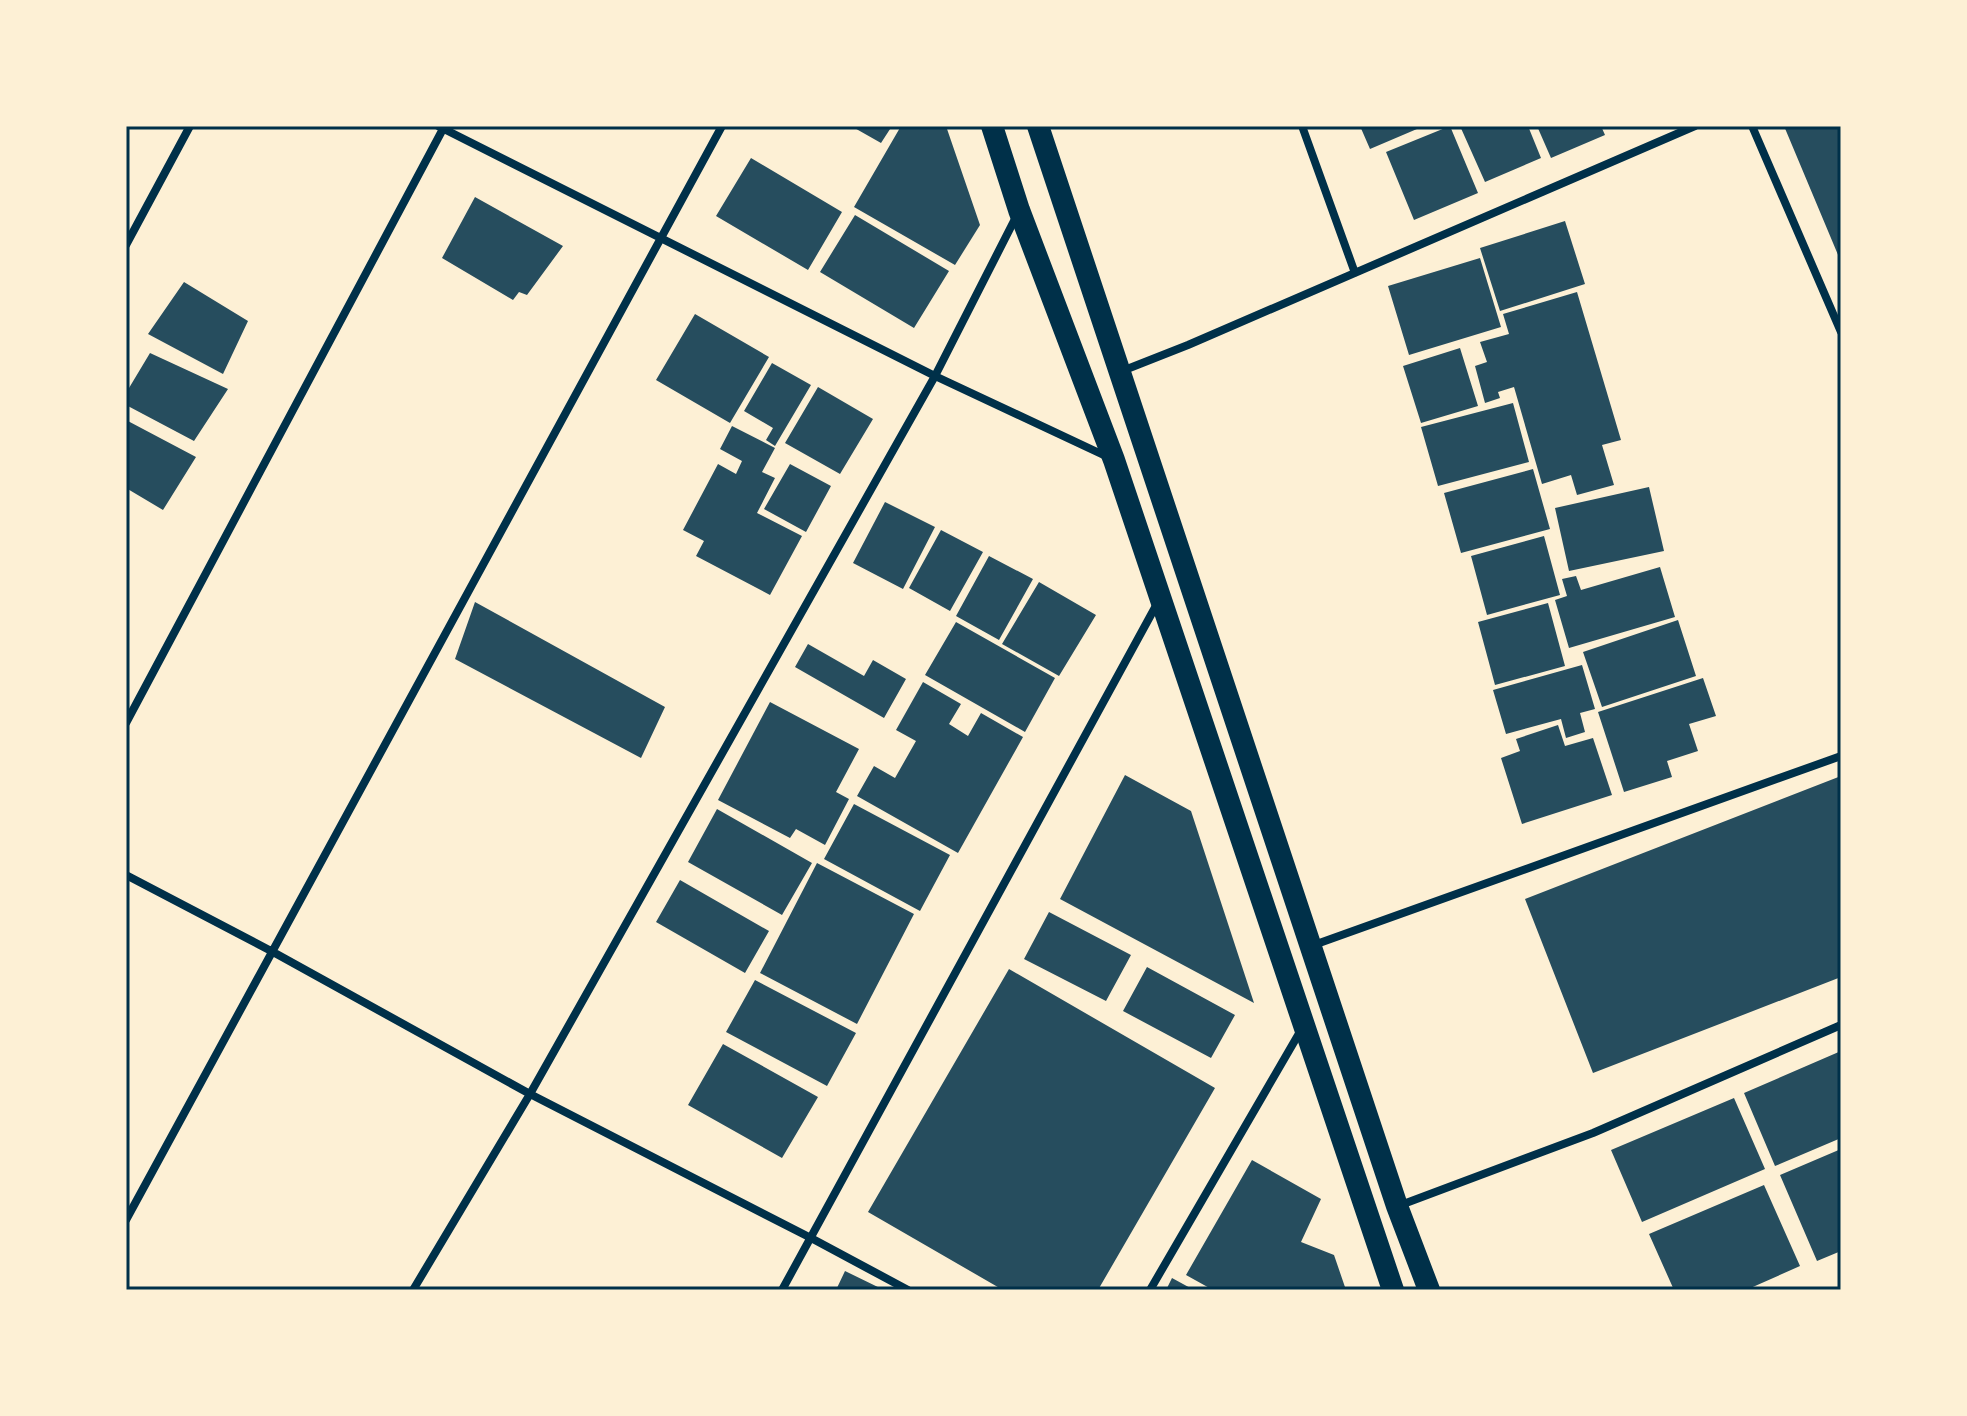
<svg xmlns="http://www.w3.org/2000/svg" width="1967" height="1416" font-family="'PT Sans Narrow',sans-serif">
	<rect width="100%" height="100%" fill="#fdf0d5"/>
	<!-- building -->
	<path fill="#264d5e" d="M851 126H892L881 143Z
		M901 126H946L980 225 955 265 854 207Z
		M1360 126H1424L1370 149Z
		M1450 126 1478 193 1414 220 1386 152Z
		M1460 126H1528L1541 158 1485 182Z
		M1537 126H1601L1605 135 1551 158Z
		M1784 126H1841V262Z
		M751 158 842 212 808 270 716 216Z
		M475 197 563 246 527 295 519 292 513 300 442 258Z
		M855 215 949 271 914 328 820 272Z
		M1565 221 1585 284 1500 311 1480 248Z
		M1480 258 1501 327 1409 355 1388 286Z
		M184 282 248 321 223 374 148 334Z
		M1577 292 1621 440 1602 445 1614 485 1577 495 1571 475 1542 484 1514 387 1498 392 1500 398 1485 403 1475 366 1487 362 1480 342 1509 334 1503 314Z
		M695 314 769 357 730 423 656 380Z
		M1460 348 1478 406 1421 423 1403 366Z
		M150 353 228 389 194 441 126 405V393Z
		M772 363 811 385 775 446 766 440 773 428 744 411Z
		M818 387 873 419 840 474 785 443Z
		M1513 403 1529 462 1438 486 1421 427Z
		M126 420 196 457 163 510 126 488Z
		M732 426 775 448 762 472 775 478 757 513 802 536 770 595 696 556 704 541 683 530 718 464 736 474 742 461 720 449Z
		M790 464 831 486 806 532 764 509Z
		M1533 469 1550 529 1461 553 1444 493Z
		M1649 487 1664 551 1569 571 1555 508Z
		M885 502 935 527 903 589 853 563Z
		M941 530 983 552 950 611 909 588Z
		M1544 536 1560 595 1487 615 1471 556Z
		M989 556 1033 579 999 640 956 616Z
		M1660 567 1675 617 1569 648 1555 600 1567 596 1562 579 1576 576 1581 590Z
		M1039 582 1096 615 1059 676 1002 644Z
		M475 602 665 707 641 758 455 659Z
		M1548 603 1565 666 1495 685 1478 622Z
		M1678 620 1696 676 1602 707 1583 652Z
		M956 622 1055 678 1025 732 925 675Z
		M808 644 864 676 873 660 906 679 884 718 795 667Z
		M1582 665 1595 709 1580 713 1585 732 1566 738 1561 719 1506 734 1493 690Z
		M1703 678 1716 716 1689 724 1698 751 1667 761 1672 777 1624 792 1598 712Z
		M923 682 961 704 949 724 968 736 981 713 1023 737 958 853 857 796 874 766 895 778 916 741 896 730Z
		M770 702 859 749 836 792 849 799 825 845 796 829 790 838 718 800Z
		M1558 725 1565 746 1593 738 1612 795 1522 824 1501 758 1520 751 1516 739Z
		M1125 775 1191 811 1254 1003 1060 899Z
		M1841 776V977L1593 1073 1525 899Z
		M854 804 950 855 920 911 824 859Z
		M717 809 812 863 782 915 688 862Z
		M817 863 914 914 857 1024 760 973Z
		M680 880 769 931 745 973 656 922Z
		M1049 912 1131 955 1106 1001 1024 959Z
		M1147 967 1235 1015 1211 1058 1123 1011Z
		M1009 969 1215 1088 1098 1290H1003L868 1212Z
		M755 980 856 1033 827 1086 726 1032Z
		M723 1044 818 1097 782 1158 688 1105Z
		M1841 1051V1138L1775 1166 1744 1093Z
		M1734 1098 1765 1169 1642 1222 1611 1150Z
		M1841 1149V1251L1817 1261 1780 1175Z
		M1252 1160 1321 1199 1301 1242 1334 1255 1346 1290H1213L1186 1275Z
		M1764 1185 1800 1266 1746 1290H1674L1649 1234Z
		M845 1271 884 1290H836Z
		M1172 1278 1194 1290H1166Z"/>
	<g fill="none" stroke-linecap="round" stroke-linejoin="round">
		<!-- minor -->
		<path stroke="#003049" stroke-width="8" d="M438 126 935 376 1110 458
			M1302 126 1355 273
			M1752 126 1841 332
			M126 245 190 126
			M1122 371 1188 345 1695 126
			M126 723 444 127
			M126 875 273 952 530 1094 811 1238 908 1290
			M1311 946 1841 756
			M1398 1206 1593 1133 1841 1025
			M126 1220 722 126
			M413 1290 530 1094 935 376 1017 215
			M782 1290 1158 602
			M1150 1290 1301 1030"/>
		<!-- trunk -->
		<path stroke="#003049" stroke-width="22" d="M992 126 1019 210 1114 460 1393 1290
			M1038 126 1397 1206 1429 1290"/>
	</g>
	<!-- border -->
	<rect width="1967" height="1416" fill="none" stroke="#fdf0d5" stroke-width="256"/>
	<rect x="128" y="128" width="1711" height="1160" fill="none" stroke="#003049" stroke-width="3"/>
</svg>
